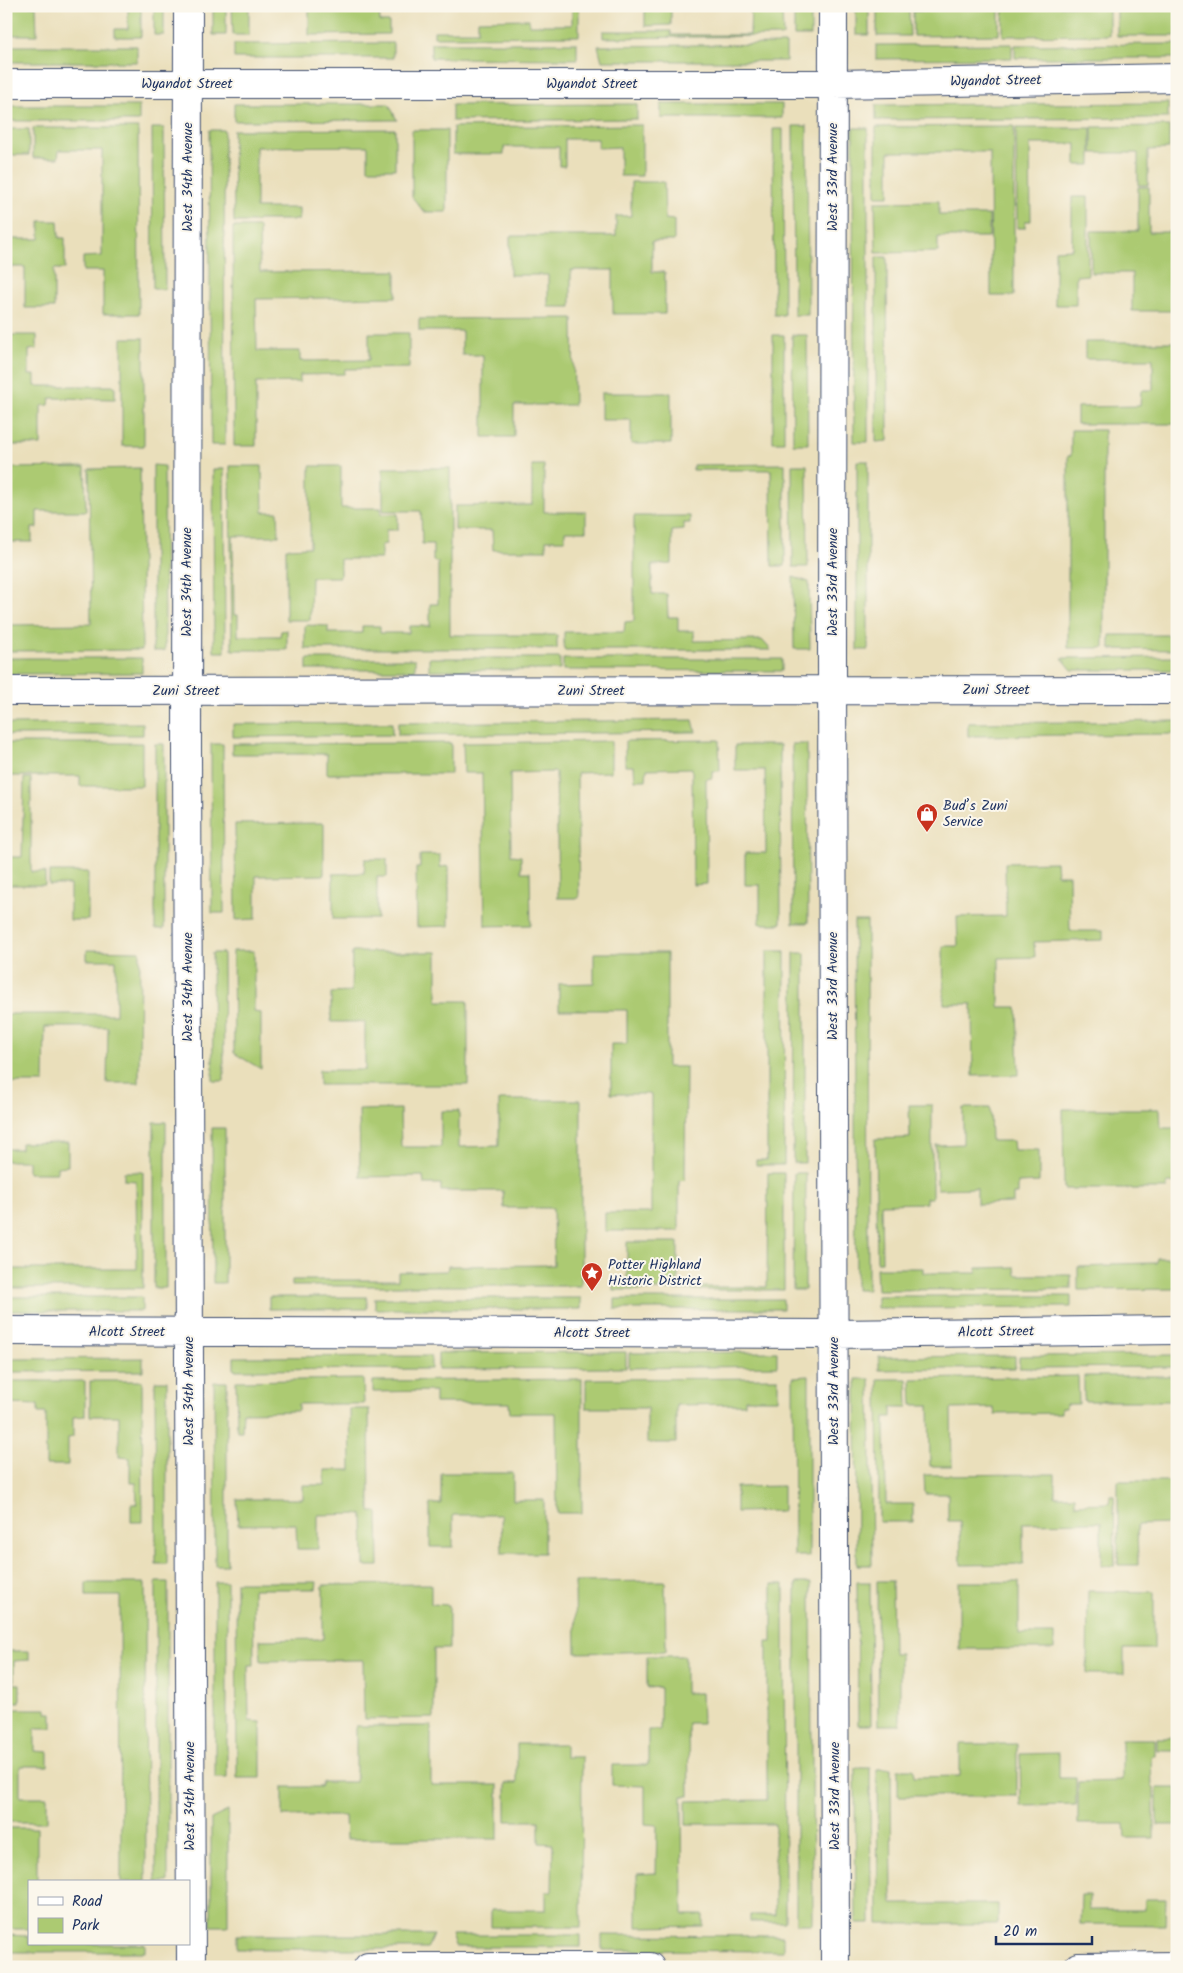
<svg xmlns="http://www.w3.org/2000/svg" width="1183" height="1973" font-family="Kalam,sans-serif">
	<rect width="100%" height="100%" fill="#fbf7ec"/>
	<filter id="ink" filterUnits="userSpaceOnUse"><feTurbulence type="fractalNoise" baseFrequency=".02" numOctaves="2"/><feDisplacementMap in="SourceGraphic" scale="10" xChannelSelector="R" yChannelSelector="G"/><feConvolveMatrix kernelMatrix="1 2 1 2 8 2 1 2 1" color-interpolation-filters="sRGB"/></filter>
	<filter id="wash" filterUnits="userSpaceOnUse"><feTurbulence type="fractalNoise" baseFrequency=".0096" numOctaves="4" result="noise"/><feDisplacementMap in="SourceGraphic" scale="20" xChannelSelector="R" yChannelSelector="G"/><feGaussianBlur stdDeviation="1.12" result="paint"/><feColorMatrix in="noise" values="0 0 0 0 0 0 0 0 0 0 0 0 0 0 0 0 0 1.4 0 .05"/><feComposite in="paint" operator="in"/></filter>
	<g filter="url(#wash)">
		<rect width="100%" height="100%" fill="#eadfbb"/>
		<!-- green -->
		<path fill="#acca72" stroke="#647c68" d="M6 6H36L37 35H6Z
			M128 6H141V37H115V29H128Z
			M154 6H164V35H154Z
			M213 6H226V35H213Z
			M232 6H249V35H233Z
			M309 6H379L380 22H389V34L309 35Z
			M572 6H579V36L434 37V31H478V20L529 19V25H572Z
			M645 6H671V25L645 26Z
			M751 6H782L783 36 603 38V31H671V35H750Z
			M794 6H811V36H794Z
			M856 6H869V35H856Z
			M877 6H881L882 10H909L910 36H877Z
			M929 6H999V35L913 36V11H928Z
			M1003 6H1109V35L1003 36Z
			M1117 6H1177V36H1117Z
			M393 43V58H234V44Z
			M431 43H577V59L431 58Z
			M786 44V61H602L598 46Z
			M1012 44V58L876 59V45Z
			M1177 44V58H1015V45Z
			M6 46H137V62H6Z
			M1168 103V118L876 120V105Z
			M234 104H389L397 120 234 121Z
			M637 104V119L452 121V105Z
			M661 104H782V118H661Z
			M6 106H139V121H6Z
			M642 125V176H620V147L598 148V139H565V166H559V147H504V154H453V127Z
			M793 126H807L808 315H794Z
			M1014 126V296H991L990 152H889V196H876V127Z
			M1169 126V149L1148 150V185H1138V153H1092V127Z
			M33 128H138L139 314H103V271H83V257L102 256V150H59L58 158H33Z
			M152 128H164L165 289H153Z
			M853 128H868V442H854Z
			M1016 128H1091V165H1076V144H1030L1031 221H1025V228H1017Z
			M6 129H29V155H6Z
			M395 129V169H368V146L256 147V208H299V220H259L255 222H234L233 130Z
			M773 129H783L784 315H774Z
			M209 130H224L225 445H211Z
			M412 130H447V212H424L412 197Z
			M631 182H664L665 219 674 220V241H652V272H665V314H613V270H571V307H548V275H510V236H616V216H631Z
			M1138 187H1149V232H1177V311H1132V273H1091V231H1138Z
			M1072 197H1088V275L1076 276V305H1055V250L1072 249Z
			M939 201V215H989V237H938V252L876 253 875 202Z
			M40 221H58L59 238H65V269H54V308H25V267H6V239H40Z
			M233 227H259L260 272 396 271V297L256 299 257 351H300V361L369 360V333H409V368L345 369 344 374 300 375V382L256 383V446H234Z
			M876 257H887L888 441 876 442Z
			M573 318 574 405H514V437H483V355H462V331H419V319Z
			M6 335H37V349L29 350V375H35V386H115V399L50 398 49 405 41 406V445H6Z
			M773 335H784V442H773Z
			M792 335H807L808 444H793Z
			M122 338H144V446H122Z
			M1085 342H1177V424H1077V407L1140 406 1141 390H1153V359H1085Z
			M601 393H671V444H631V420H601Z
			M1071 430H1104V648H1068V456H1071Z
			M857 461H868V650H857Z
			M785 464V566H772L771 470H693V465Z
			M153 465 164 466 165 651H153Z
			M532 465H544V512H586V531H565V540H546V550H493L492 530H455V506L532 505Z
			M792 465H807L808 567H793Z
			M230 466H262L263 512H278L279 536H233L234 615H238V636H280L281 631 287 630V650H232Z
			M310 466H341V508H381V514H398V530H386V544L381 545V559H340V577H311L310 620H286V548L310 547Z
			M85 467 86 511H37V528H32V542H6V468Z
			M140 468 142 650 6 651V625L91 624 89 469Z
			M383 468H450V635H557V649H305V625L328 626V633H362V626H380V633H409V626H430V604H438V562L433 561V544H422L421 511H383Z
			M213 469H224L225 652H214Z
			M634 516H690V523H684V530L672 531V564L652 565V594H667L668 617H678V631H694V641L762 640 771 650H564V632H624L625 622 634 621Z
			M793 577 809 582 810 649H794Z
			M1110 635H1177V650L1110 649Z
			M1177 657V670H1072L1062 658Z
			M6 658H142V673L6 674Z
			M560 658V670H429V658Z
			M307 659H415V670H307Z
			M563 659H782V671L563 670Z
			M693 720 696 732 398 735V723Z
			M1177 721V734L968 736V723Z
			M143 723V735H6V724Z
			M392 723V735L233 737V724Z
			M719 740 720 771H712V778L706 779 707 884 693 885 692 768 647 769 646 780H635L634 766H625V741Z
			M611 741V772L577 773 579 898H558L556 772 510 773 511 855 521 856V872H530L531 925 485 926 482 773H464L463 743Z
			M6 743H142V786H80V776H6Z
			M451 743V774H327V754H232V744Z
			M155 744H164V929H155Z
			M211 744H223L224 913H212Z
			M792 744H807L808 923H793Z
			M735 745H780L781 924H760V885H745V853H766L765 770H735Z
			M24 778H31V872H45V885H6V857H22Z
			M324 823V875L256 876V919L236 920 235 824Z
			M420 855H440V867L449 866V926L417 927 416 868H420Z
			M365 859H387V877H377V919H333V874L364 873Z
			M1056 862 1057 875H1069L1070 931H1103V940L1034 942 1035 957 999 958V1007H1017L1019 1075 973 1076 972 1004H944L943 946H958L957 917 1006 916 1005 863Z
			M49 872H88V920H70V885H49Z
			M854 921H867L868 1290H856Z
			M87 950 140 951 139 1083H107L108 1027H45L44 1083H6V1014H116V960H87Z
			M233 951H254V1012L261 1013V1069L234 1053Z
			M767 951H785L784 1165H756V1160H767Z
			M352 952H437V1001H468V1085H319V1070H365V1022H331V993L351 992Z
			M212 953H223L224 1081H213Z
			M594 953H667V1067H686L685 1180 679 1181V1231H605V1213H651V1094H611V1044H627V1010H559V984L594 983Z
			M794 953H805V1163H793Z
			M499 1100H581V1286H292V1280H398V1272L447 1271 448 1266 554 1265 553 1208H504L503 1191H441V1184H424L423 1176 360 1177 359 1110 400 1109 401 1147H441V1111H459V1147L499 1146Z
			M909 1105H932V1198H926V1203L881 1204 882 1262H877L875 1139 910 1138Z
			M963 1108H990L991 1141H1013L1014 1150H1039V1182L1018 1183V1194H1013V1203L977 1204V1188L937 1189 936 1145 963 1144Z
			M1063 1109H1160L1161 1128H1177V1183H1167V1189H1064Z
			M154 1122H166V1288H154Z
			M212 1128H225V1283H213Z
			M68 1142V1166L57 1167V1173H28V1161H6V1149H21V1143Z
			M124 1172H143V1288H6V1269H137L136 1181 124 1180Z
			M768 1173H784V1290H613V1284L627 1283V1242H678V1287H767Z
			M794 1173H806L805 1290H793Z
			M1157 1258H1177V1289L1078 1290V1267L1110 1266 1111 1264 1156 1263Z
			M1015 1267 1016 1275H1071V1289L877 1290 876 1268H923V1273H977V1268Z
			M877 1296H1071V1307L877 1308Z
			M6 1297H142V1311H6Z
			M269 1297H367V1309H269Z
			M375 1298H581V1309H375Z
			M615 1299H783V1309H615Z
			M626 1352V1368L438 1369V1353Z
			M777 1352V1366L629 1368V1353Z
			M1177 1355V1367L1019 1368V1356Z
			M431 1356V1369L234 1370V1357Z
			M1015 1356V1368L879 1370V1357Z
			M143 1358V1371L12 1372V1359Z
			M809 1376V1556H794L793 1377Z
			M1078 1376 1079 1404H1066V1408H1061V1413L995 1414 994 1408 951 1409 952 1466H930L929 1405H912L911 1379Z
			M1084 1376H1177V1401H1084Z
			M778 1378V1399H745V1404L676 1405V1443H647V1408H586V1379Z
			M363 1379 364 1404H298V1411L243 1412 242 1431H237L236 1381Z
			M582 1379V1513H557L556 1413H510L509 1403H435V1391L373 1392V1381Z
			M856 1379H870L872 1565H857Z
			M878 1379H907L908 1407H892V1417H885L886 1504H913V1522H879Z
			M6 1381H85V1416L73 1417V1437L68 1438V1465H46V1413H38V1405L7 1404 6 1415Z
			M90 1381H142L143 1522H131V1504H137L136 1483H130V1458L119 1457V1416H90Z
			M155 1381H167V1564H156Z
			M214 1382H227V1565H215Z
			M350 1409H369L370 1512H378L379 1566H364L363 1514 318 1515V1549H297L296 1524 238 1525 237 1499H303V1485H325V1470H351Z
			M441 1473H513V1500H544V1553H502L501 1515H453V1547H430V1504H441Z
			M1055 1474V1496H1075V1504L1109 1503 1110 1495H1114L1115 1566H1101V1522L1023 1523V1564L961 1565 960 1521H948V1494H925L924 1475Z
			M1118 1481H1172V1524L1137 1525 1138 1565H1118Z
			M783 1486V1511L736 1512V1487Z
			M665 1581 666 1651 576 1653 575 1582Z
			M877 1581H892L893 1654H900V1725H878Z
			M6 1582V1651H29V1660L14 1661V1684H20V1702H6Z
			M156 1582H168V1882H156Z
			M215 1582H227V1778H215Z
			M236 1582H317L316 1589H253L254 1665H248L249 1721 261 1722V1778H237Z
			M857 1582H870L871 1725H858Z
			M959 1582H1019V1634H1054V1649H959Z
			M86 1583H145L146 1882H121L120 1596H86Z
			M796 1583H811L813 1924H796Z
			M431 1584V1604L449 1605V1649H434V1718L364 1719 363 1660 261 1661 260 1640 323 1639V1585Z
			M772 1584H784L785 1922H750V1915H775V1824H686V1801L767 1800V1642H772Z
			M1088 1591 1154 1592V1649H1124V1674H1087Z
			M647 1656H685V1693H701L702 1723H688L689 1796H682L683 1915H703V1926L637 1927V1874L656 1873 657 1825 645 1824V1786L612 1785V1765H648V1730H660V1687L647 1688Z
			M6 1709H47V1713H52V1728H35V1751L48 1752V1766H20V1797H47V1822H6Z
			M356 1726H431V1785H498V1839H346L345 1816H283V1787H321L323 1782H356Z
			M1157 1738H1177V1750H1157Z
			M1122 1739H1155V1756H1151L1152 1788H1154V1838H1125L1124 1824H1078V1782L1122 1781Z
			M517 1744H565V1757H582L581 1927H491V1910H546V1891H552L553 1844 539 1843V1821H506V1783H517Z
			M960 1744H1017V1796H898V1769H913L914 1777 960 1776Z
			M1059 1753V1778H1076V1805L1021 1806 1020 1754Z
			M855 1768H870L871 1923H856Z
			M891 1768 892 1904H998V1924H878L877 1769Z
			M1157 1788H1177V1825H1157Z
			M228 1811V1926H211V1819Z
			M6 1828H37V1882H29V1929H6Z
			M1081 1895H1089V1910H1145V1899H1166L1165 1925 1080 1924Z
			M6 1935 29 1936V1944H145V1952H6Z
			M237 1935H433L427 1949H237Z
			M451 1935H581V1947H455Z
			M602 1935 783 1936V1951L602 1950Z"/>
	</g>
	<g filter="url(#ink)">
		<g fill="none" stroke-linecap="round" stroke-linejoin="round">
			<!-- minor casing -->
			<g stroke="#3a496c" stroke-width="30">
				<path id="minor" d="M188 6 187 749 191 1967
					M833 6 832 655 835 1967
					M6 84H834L1177 78
					M6 1331 833 1334 1177 1330
					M368 1967H650
					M1078 1967 1177 1966"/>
			</g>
			<!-- tertiary casing -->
			<g stroke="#3a496c" stroke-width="30">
				<path id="tertiary" d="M6 691 1177 690"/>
			</g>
			<!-- minor -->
			<use href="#minor" stroke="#fff" stroke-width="28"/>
			<!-- tertiary -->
			<use href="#tertiary" stroke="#fff" stroke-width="28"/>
		</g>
	</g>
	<!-- icons -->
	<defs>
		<g id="shop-pin" transform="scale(1.125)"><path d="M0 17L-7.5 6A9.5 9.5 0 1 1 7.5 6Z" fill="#c8321e" stroke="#fbf7ec"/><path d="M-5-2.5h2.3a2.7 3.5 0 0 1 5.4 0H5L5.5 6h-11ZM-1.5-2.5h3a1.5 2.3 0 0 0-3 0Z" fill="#fff"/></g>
		<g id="sight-pin" transform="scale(1.125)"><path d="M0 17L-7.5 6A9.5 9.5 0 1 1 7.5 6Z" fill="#c8321e" stroke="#fbf7ec"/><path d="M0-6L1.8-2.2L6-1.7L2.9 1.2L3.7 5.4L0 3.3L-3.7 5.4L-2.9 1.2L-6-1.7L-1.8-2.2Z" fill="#fff"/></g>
	</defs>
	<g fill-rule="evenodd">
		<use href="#shop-pin" x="927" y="814"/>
		<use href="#sight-pin" x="592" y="1273"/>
	</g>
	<g text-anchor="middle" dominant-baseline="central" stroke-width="4" stroke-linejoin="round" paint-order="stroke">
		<!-- street labels -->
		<g font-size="14" fill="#1b2f5e" stroke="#fbf7ec">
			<text transform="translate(996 81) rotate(-1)">Wyandot Street</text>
			<text x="187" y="84">Wyandot Street</text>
			<text x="592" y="84">Wyandot Street</text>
			<text transform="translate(188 177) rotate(-90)">West 34th Avenue</text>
			<text transform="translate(833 177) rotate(-90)">West 33rd Avenue</text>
			<text transform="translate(187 582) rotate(-90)">West 34th Avenue</text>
			<text transform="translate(833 582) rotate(-90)">West 33rd Avenue</text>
			<text x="996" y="690">Zuni Street</text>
			<text x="186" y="691">Zuni Street</text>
			<text x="591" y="691">Zuni Street</text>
			<text transform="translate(833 986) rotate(-90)">West 33rd Avenue</text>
			<text transform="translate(188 987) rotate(-90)">West 34th Avenue</text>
			<text x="127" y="1332">Alcott Street</text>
			<text transform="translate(996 1332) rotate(-1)">Alcott Street</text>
			<text x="592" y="1333">Alcott Street</text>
			<text transform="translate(189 1391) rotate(-90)">West 34th Avenue</text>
			<text transform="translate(834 1391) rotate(-90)">West 33rd Avenue</text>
			<text transform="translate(190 1796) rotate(-90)">West 34th Avenue</text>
			<text transform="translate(835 1796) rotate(-90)">West 33rd Avenue</text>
		</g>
		<!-- poi labels -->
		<g font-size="14" fill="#1b2f5e" stroke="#fbf7ec" text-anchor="start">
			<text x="943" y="806">Bud’s Zuni<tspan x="943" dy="16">Service</tspan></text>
			<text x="608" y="1265">Potter Highland<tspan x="608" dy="16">Historic District</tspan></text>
		</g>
	</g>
	<!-- margin -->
	<rect width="1183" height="1973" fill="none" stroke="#fbf7ec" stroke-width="25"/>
	<!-- legend -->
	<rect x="28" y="1880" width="162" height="65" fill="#fbf7ec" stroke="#a1a7b3"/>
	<rect x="38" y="1897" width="25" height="8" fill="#ffffff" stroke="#a1a7b3"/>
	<text x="72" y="1906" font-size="15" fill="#1b2f5e">Road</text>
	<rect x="38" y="1918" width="25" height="15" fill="#acca72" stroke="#a1a7b3"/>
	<text x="72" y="1930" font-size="15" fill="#1b2f5e">Park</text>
	<!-- scale -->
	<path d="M996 1936v8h96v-8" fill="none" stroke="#1b2f5e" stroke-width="2.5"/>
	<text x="1003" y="1936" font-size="15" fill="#1b2f5e" stroke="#fbf7ec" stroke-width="4" paint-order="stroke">20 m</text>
</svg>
